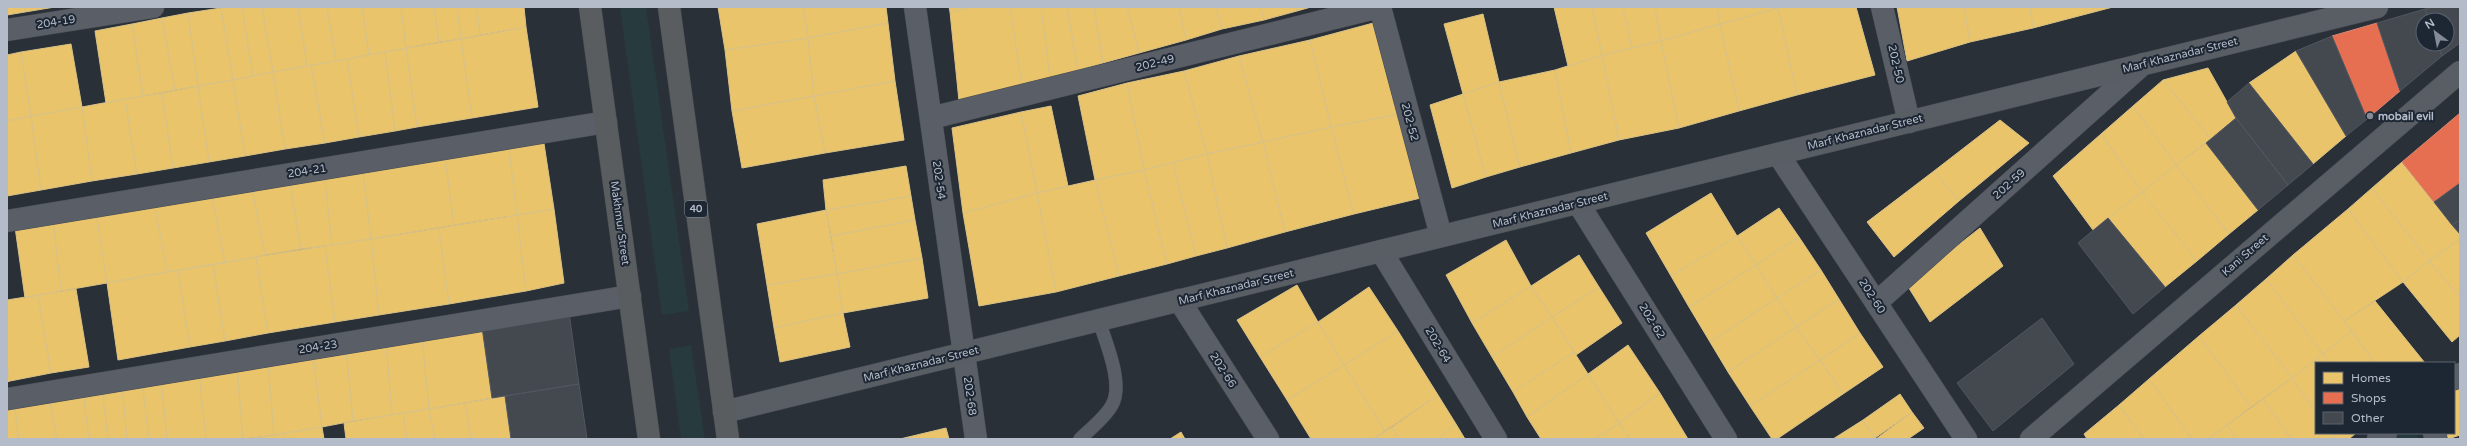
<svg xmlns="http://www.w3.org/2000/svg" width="2467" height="446" font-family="'Varela Round',sans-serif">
	<rect width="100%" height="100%" fill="#2a3038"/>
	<!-- green -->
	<path fill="#273a3e" d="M620 7H646L689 311 662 315Z
		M691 345 705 439H681L669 349Z
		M2400 433H2417L2418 439H2393Z"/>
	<!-- homes -->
	<path fill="#e9c46a" stroke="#d9c286" d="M7 7H25V12L7 15Z
		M25 7H55L25 12Z
		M242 7H262L273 72 253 76Z
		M242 7 253 76 233 80 221 8Z
		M262 7H298L307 66 273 72Z
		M298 7H327L336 61 307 66Z
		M327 7H362L369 55 336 61Z
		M362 7H401L406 48 369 55Z
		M401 7H434L439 42 406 48Z
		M434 7H457L461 39 439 42Z
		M457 7H477L480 35 461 39Z
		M477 7H524L526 27 480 35Z
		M718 7H803L808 38 725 50Z
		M803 7H886L888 23 808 38Z
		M949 7H973L950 12Z
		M973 7H1010L1022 85 959 101 950 12Z
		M1010 7H1041L1050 78 1022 85Z
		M1041 7H1067L1078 70 1050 78Z
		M1067 7H1094L1103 63 1078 70Z
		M1094 7H1127L1139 53 1103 63Z
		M1127 7H1179L1186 40 1139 53Z
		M1179 7H1216L1222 29 1186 40Z
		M1216 7H1261L1264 20 1222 29Z
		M1261 7H1296L1297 11 1264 20Z
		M1296 7H1311L1297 11Z
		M1554 7H1592L1602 55 1568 66Z
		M1592 7H1623L1632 48 1602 55Z
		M1623 7H1655L1661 41 1632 48Z
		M1655 7H1717L1720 24 1661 41Z
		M1717 7H1778V8L1720 24Z
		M1782 7H1856L1875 75 1797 95 1778 8Z
		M1897 7H1964L1970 42 1907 61Z
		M1964 7H2030L2033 28 1970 42Z
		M2030 7H2093L2094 12 2033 28Z
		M2093 7H2113L2094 12Z
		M221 8 233 80 198 86 188 13Z
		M1778 8 1797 95 1739 111 1720 24Z
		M188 13 198 86 175 90 162 18Z
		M1483 14 1499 82 1463 94 1444 24Z
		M162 18 175 90 143 96 132 24Z
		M1377 22 1400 114 1331 127 1310 40Z
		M888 23 895 81 814 96 808 38Z
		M132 24 143 96 106 103 95 31Z
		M1720 24 1739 111 1679 128 1661 41Z
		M526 27 538 107 472 118 461 39Z
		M808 38 814 96 732 111 725 50Z
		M461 39 472 118 417 127 406 48Z
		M1310 40 1331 127 1263 142 1239 56Z
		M1661 41 1679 128 1619 140 1602 55Z
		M71 44 82 107 31 116 21 52Z
		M406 48 417 127 395 131 385 52Z
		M2296 51 2346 136 2313 164 2249 83Z
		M21 52 31 116 7 121V55Z
		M385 52 395 131 359 137 347 59Z
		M1602 55 1619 140 1571 153 1555 70Z
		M1239 56 1263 142 1207 154 1184 71Z
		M347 59 359 137 325 143 311 65Z
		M311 65 325 143 285 149 273 72Z
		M2208 68 2236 118 2211 139 2163 80Z
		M1555 70 1571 153 1520 167 1499 82Z
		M1184 71 1207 154 1144 170 1127 83Z
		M273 72 285 149 245 156 233 80Z
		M233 80 245 156 209 162 198 86Z
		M2163 80 2211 139 2176 165 2133 106Z
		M895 81 904 140 825 153 814 96Z
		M1499 82 1520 167 1486 177 1463 94Z
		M1127 83 1144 170 1095 180 1078 96Z
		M198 86 209 162 173 168 162 93Z
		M162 93 173 168 137 174 125 99Z
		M1463 94 1486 177 1452 188 1430 105Z
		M814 96 825 153 742 168 732 111Z
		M125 99 137 174 92 181 82 107Z
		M1051 106 1068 186 1037 193 1021 112Z
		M2133 106 2176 165 2142 192 2101 134Z
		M82 107 92 181 41 190 31 116Z
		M1021 112 1037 193 963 213 952 128Z
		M1400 114 1425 197 1354 214 1331 127Z
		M31 116 41 190 7 196V121Z
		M2000 120 2029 143 1959 201 1934 171Z
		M1331 127 1354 214 1285 232 1263 142Z
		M2101 134 2142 192 2093 230 2053 176Z
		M543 137 554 209 517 215 508 141Z
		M508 141 517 215 454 225 444 150Z
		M1263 142 1285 232 1227 248 1207 154Z
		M2206 143 2258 210 2229 234 2176 165Z
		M444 150 454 225 371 239 362 165Z
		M1207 154 1227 248 1196 256 1173 162Z
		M1173 162 1196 256 1167 264 1144 170Z
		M2402 162 2460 235V239L2429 261 2372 188Z
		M362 165 371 239 332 245 324 172Z
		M2176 165 2229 234 2197 261 2142 192Z
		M906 166 911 196 826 210 823 180Z
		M1144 170 1167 264 1119 276 1095 180Z
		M1934 171 1959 201 1894 257 1867 222Z
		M324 172 332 245 301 249 289 177Z
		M289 177 301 249 265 255 251 184Z
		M1095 180 1119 276 1056 292 1037 193Z
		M251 184 265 255 225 263 211 191Z
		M2372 188 2429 261 2403 282 2348 209Z
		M211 191 225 263 167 272 154 202Z
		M2142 192 2197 261 2165 287 2108 218Z
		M1037 193 1056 292 979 306 963 213Z
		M1711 193 1737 236 1671 276 1646 233Z
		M911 196 915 220 831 236 826 210Z
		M154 202 167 272 107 283 96 212Z
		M1779 208 1799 237 1756 265 1737 236Z
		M554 209 564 283 526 291 517 215Z
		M2348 209 2403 282 2344 321 2293 255Z
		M826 210 837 274 767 285 757 224Z
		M96 212 107 283 61 291 53 220Z
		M517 215 526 291 449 304 439 228Z
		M53 220 61 291 25 298 15 227Z
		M915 220 922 258 837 274 831 236Z
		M439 228 449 304 379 315 371 239Z
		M1980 228 2003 266 1930 322 1907 285Z
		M1737 236 1756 265 1689 307 1671 276Z
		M1799 237 1821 270 1777 298 1756 265Z
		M371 239 379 315 335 322 325 246Z
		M2460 239V297L2429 261Z
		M1506 240 1531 286 1472 323 1446 275Z
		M325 246 335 322 268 333 256 257Z
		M1579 255 1599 287 1552 317 1531 286Z
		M2293 255 2352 331 2323 354 2266 279Z
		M256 257 268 333 225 341 213 264Z
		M922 258 928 298 843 313 837 274Z
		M2429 261 2460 297V335L2452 342 2403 282Z
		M213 264 225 341 190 347 178 270Z
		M1756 265 1777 298 1710 342 1689 307Z
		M178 270 190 347 118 360 107 283Z
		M1821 270 1839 299 1796 327 1777 298Z
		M837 274 843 313 774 328 767 285Z
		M2266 279 2323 354 2292 378 2236 305Z
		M1297 285 1318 322 1260 357 1237 320Z
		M1531 286 1552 317 1492 357 1472 323Z
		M1369 287 1398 331 1344 365 1318 322Z
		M1599 287 1622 323 1576 355 1552 317Z
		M76 289 89 367 51 373 38 295Z
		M38 295 51 373 10 381 7 364V300Z
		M1777 298 1796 327 1728 372 1710 342Z
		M1839 299 1860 333 1820 360 1796 327Z
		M2375 301 2425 363H2375L2344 321Z
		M2236 305 2292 378 2251 407 2199 336Z
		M843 313 850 347 780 362 774 328Z
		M1552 317 1574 352 1513 392 1492 357Z
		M1318 322 1344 365 1287 400 1260 357Z
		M482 327 492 398 429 409 422 337Z
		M1796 327 1820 360 1750 406 1728 372Z
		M1398 331 1438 395 1385 431 1344 365Z
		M2352 331 2375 363H2330L2323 354Z
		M1860 333 1883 367 1843 394 1820 360Z
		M2199 336 2251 407 2208 439H2192L2149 379Z
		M422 337 429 409 392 415 386 343Z
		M386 343 392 415 353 421 346 349Z
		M1628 345 1660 393 1619 423 1588 374Z
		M346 349 353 421 322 427 313 355Z
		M1574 352 1588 374 1527 417 1513 392Z
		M2323 354 2330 363H2316V412L2292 378Z
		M313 355 322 427 274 435 268 362Z
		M1820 360 1843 394 1777 439H1772L1750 406Z
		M268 362 274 435 243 439 237 367Z
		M7 364 10 381 7 382Z
		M1344 365 1385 431 1373 439H1311L1287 400Z
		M237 367 243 439H206L199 373Z
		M199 373 206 439H167L161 379Z
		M1588 374 1619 423 1595 439H1541L1527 417Z
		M2292 378 2316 412V433H2331L2336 439H2291L2263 399Z
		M161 379 167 439H149L142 382Z
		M2149 379 2192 439H2144L2119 405Z
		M142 382 149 439H127L122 386Z
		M2460 382V435L2448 439 2447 433H2454V387Z
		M122 386 127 439H108L102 389Z
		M102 389 108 439H89L83 392Z
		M83 392 89 439H57L49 397Z
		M1660 393 1688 439H1630L1619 423Z
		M1900 394 1912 412 1875 438 1863 420Z
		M1438 395 1456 424 1437 439H1399L1392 427Z
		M505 396 511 439H471L465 403Z
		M49 397 57 439H19L14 403Z
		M2263 399 2291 439H2237L2227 425Z
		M14 403 19 439H7V404Z
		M465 403 471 439H435L429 409Z
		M2119 405 2144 439H2087L2084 434Z
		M429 409 435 439H407L403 413Z
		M1912 412 1924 428 1908 439H1876Z
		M403 413 407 439H346L344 423Z
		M1863 420 1876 439H1833Z
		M1619 423 1630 439H1595Z
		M1456 424 1465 439H1437Z
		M2227 425 2237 439H2208Z
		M322 427 324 439H284L283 433Z
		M1392 427 1399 439H1373Z
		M946 428 949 439H900Z
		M1181 432 1185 439H1170Z
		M283 433 284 439H247L274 435Z
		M2331 433H2356L2349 439H2336Z"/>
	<!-- shops -->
	<path fill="#e76f51" stroke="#d88675" d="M2377 23 2400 91 2367 119 2332 36Z
		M2460 113V183L2434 202 2402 162Z"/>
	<!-- building -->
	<path fill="#444950" stroke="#52575f" d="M2434 7H2460V43L2442 56 2438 44H2447V20H2429L2425 9Z
		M2425 9 2429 20H2423V44H2438L2442 56 2400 91 2377 23Z
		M2332 36 2367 119 2346 136 2296 51Z
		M2249 83 2313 164 2288 185 2236 118 2227 102Z
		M2236 118 2288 185 2258 210 2206 143Z
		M2460 183V220L2452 225 2434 202Z
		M2108 218 2165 287 2133 314 2078 243Z
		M2460 220V234L2452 225Z
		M569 313 579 384 492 398 482 327Z
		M2042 318 2074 364 1993 431 1957 383Z
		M579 384 587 439H511L505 396Z"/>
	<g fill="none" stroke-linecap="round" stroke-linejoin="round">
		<!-- lane casing -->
		<g stroke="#484c53" stroke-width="14">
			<path id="lane" d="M1080 439C1090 429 1105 418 1112 405 1124 384 1106 343 1099 321"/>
		</g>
		<!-- street casing -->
		<g stroke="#484c53" stroke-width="23">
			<path id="street" d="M915 7 976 439
				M1380 7 1441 236
				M1882 7 1909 122
				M7 30 153 7
				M931 118 1379 7
				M1778 154 1966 439
				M1578 203 1726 439
				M7 221 606 122
				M1381 251 1496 439
				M1179 300 1268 439
				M1876 303 2143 64
				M2454 379 2460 374
				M7 399 630 296
				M2434 433 2436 439
				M2378 439 2386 433"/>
		</g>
		<!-- secondary casing -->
		<g stroke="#484c53" stroke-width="23">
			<path id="secondary" d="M724 412 2377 7
				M2031 439 2460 72"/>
		</g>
		<!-- highway casing -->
		<g stroke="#474c53" stroke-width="23">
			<path id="highway" d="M590 7 649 439
				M669 7 728 439"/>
		</g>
		<!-- lane -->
		<use href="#lane" stroke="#5a5e66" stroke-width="13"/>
		<!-- street -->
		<use href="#street" stroke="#5a5e66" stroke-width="22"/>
		<!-- secondary -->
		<use href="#secondary" stroke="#595d64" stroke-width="22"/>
		<!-- highway -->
		<use href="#highway" stroke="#5a5d60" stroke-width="22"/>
	</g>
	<!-- markers -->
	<circle fill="#848b96" stroke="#1d2633" stroke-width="1.5" cx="2370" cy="116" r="4"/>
	<g text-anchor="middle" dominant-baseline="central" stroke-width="4" stroke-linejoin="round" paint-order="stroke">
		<!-- shield labels -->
		<rect fill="#1d2633" stroke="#878f9c" stroke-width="1" x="685" y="201" width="22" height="16" rx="3"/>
		<g font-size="10" font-weight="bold" fill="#b4bcc9">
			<text x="696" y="209">40</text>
		</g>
		<!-- street labels -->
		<g font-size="11" fill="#b4bcc9" stroke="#1d2633">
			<text transform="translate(56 22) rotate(-9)">204-19</text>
			<text transform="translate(2180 55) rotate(-14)">Marf Khaznadar Street</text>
			<text transform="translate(1155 63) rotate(-14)">202-49</text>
			<text transform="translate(1896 64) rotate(77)">202-50</text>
			<text transform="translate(1410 122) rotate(75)">202-52</text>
			<text transform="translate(1865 132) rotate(-14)">Marf Khaznadar Street</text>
			<text transform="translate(307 171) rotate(-9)">204-21</text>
			<text transform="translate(939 180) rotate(82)">202-54</text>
			<text transform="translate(2009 184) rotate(-42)">202-59</text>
			<text transform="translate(1550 210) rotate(-14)">Marf Khaznadar Street</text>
			<text transform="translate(620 223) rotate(82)">Makhmur Street</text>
			<text transform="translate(2245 255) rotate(-41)">Kani Street</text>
			<text transform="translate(1236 287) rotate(-14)">Marf Khaznadar Street</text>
			<text transform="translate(1872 296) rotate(57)">202-60</text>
			<text transform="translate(1652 321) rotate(58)">202-62</text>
			<text transform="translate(1438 345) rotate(59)">202-64</text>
			<text transform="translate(318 347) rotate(-9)">204-23</text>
			<text transform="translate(921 364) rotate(-14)">Marf Khaznadar Street</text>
			<text transform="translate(1223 370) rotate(57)">202-66</text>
			<text transform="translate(970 396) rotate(82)">202-68</text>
		</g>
		<!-- poi labels -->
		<g font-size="11" font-weight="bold" fill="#b4bcc9" stroke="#1d2633" text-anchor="start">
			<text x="2378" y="116">mobail evil</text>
		</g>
	</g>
	<!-- border -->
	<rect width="2467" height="446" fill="none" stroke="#b4bcc9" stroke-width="16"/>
	<!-- legend -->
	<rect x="2315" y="362" width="140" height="72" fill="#1d2633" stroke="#59626f"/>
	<rect x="2323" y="372" width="20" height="12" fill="#e9c46a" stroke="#59626f"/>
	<text x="2351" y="382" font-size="12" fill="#b4bcc9">Homes</text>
	<rect x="2323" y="392" width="20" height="12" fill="#e76f51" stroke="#59626f"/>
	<text x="2351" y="402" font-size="12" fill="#b4bcc9">Shops</text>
	<rect x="2323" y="412" width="20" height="12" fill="#444950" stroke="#59626f"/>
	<text x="2351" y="422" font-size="12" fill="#b4bcc9">Other</text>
	<!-- north arrow -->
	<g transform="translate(2435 32) rotate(328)"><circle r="19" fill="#1d2633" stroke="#59626f"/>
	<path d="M0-3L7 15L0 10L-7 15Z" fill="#848b96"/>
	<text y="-6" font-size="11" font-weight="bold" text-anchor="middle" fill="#b4bcc9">N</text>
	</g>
</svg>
